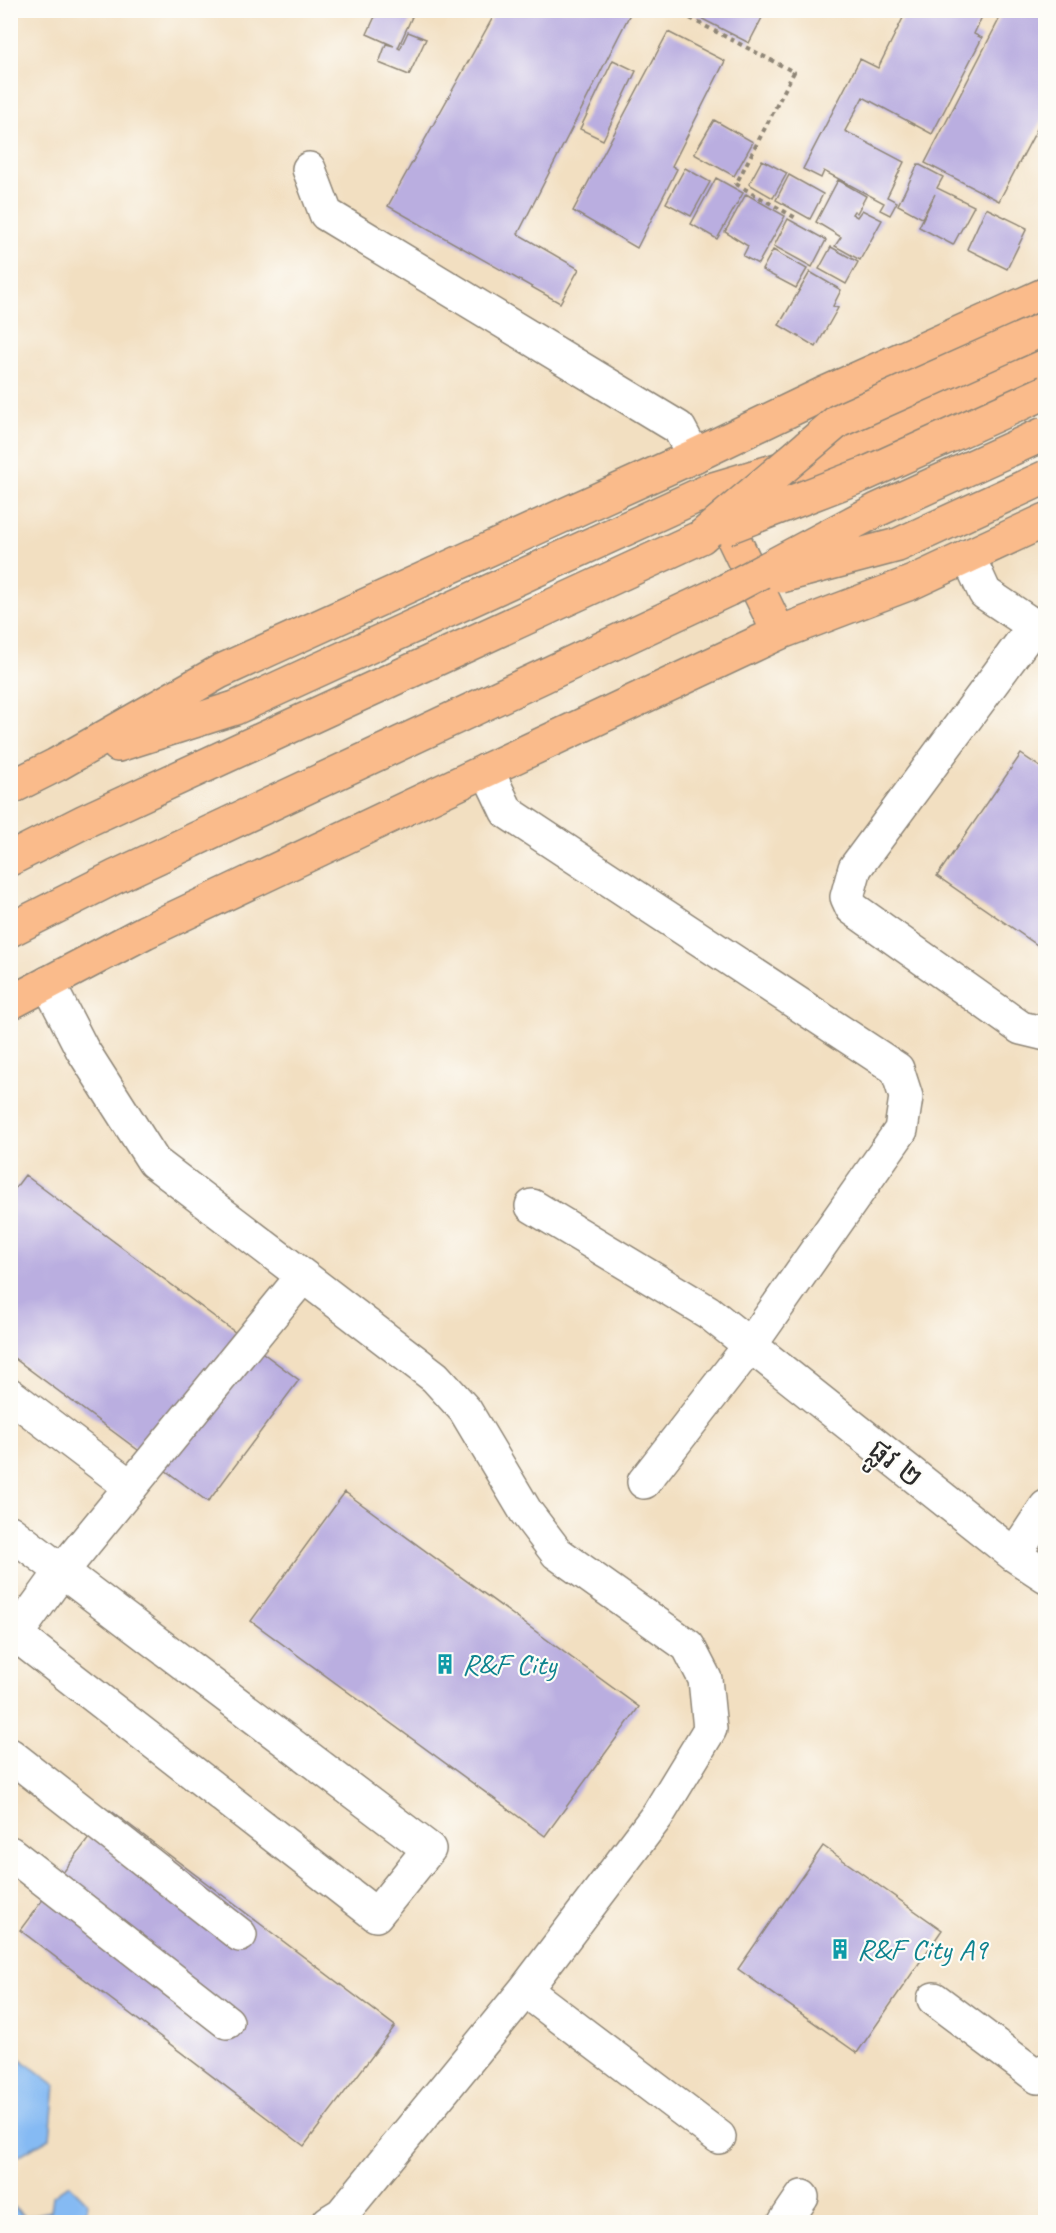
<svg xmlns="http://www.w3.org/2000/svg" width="1056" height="2233" font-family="Caveat,'Noto Sans Khmer',sans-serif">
	<rect width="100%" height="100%" fill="#fdfcf7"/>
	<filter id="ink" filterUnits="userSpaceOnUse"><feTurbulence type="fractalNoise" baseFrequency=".0167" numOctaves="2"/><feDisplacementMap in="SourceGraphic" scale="12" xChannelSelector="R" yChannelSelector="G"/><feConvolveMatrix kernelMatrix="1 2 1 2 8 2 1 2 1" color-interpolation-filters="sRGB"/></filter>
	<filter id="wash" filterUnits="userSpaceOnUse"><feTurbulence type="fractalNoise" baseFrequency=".008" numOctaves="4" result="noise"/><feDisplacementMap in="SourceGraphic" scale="24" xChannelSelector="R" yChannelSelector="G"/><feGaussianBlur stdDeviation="1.35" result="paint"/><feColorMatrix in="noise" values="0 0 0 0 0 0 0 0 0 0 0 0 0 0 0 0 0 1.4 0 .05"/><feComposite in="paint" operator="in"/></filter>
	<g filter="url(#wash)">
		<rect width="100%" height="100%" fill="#f2dfc1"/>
		<!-- water -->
		<path fill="#85baf3" stroke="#58728f" stroke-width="1.5" d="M10 2051 55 2085 50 2138 11 2160Z
			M69 2184 87 2202 86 2222H11V2204L25 2217 51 2211 53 2196Z"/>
		<g id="blocks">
			<!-- building -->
			<path fill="#baaee0" d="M378 10H415L398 48 400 49 408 32 426 39 409 75 379 63 386 44 394 46 367 34Z
				M497 10H632L518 234 579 269 560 303 388 206Z
				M685 10H766L749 43Z
				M907 10H985L974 34 982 38 932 134 863 97 845 131 904 162 887 197 897 202 890 215 880 210 884 203 824 171 821 178 803 169 860 59 878 68Z
				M1004 10H1046V112L999 201 925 163Z
				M668 32 725 61 672 166 677 169 637 248 573 211Z
				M613 60 636 71 603 140 580 129Z
				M714 120 753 142 734 176 694 154Z
				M762 160 787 173 773 198 749 184Z
				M918 164 943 177 937 188 974 206 953 245 919 227 935 194 922 218 898 205Z
				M685 168 710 182 691 216 666 203Z
				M789 175 823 194 810 219 776 200Z
				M716 178 743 193 717 239 691 224Z
				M838 180 866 196 857 213 854 211 852 214 857 217 862 210 882 220 860 260 835 246 841 237 816 222Z
				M746 194 785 216 758 264 743 256 748 246 725 232Z
				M986 208 1027 228 1007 269 967 249Z
				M788 219 826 240 812 267 774 246Z
				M831 247 858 262 846 284 819 269Z
				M773 250 807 269 796 288 762 270Z
				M810 272 841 290 833 306 838 308 816 347 779 325Z
				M1021 754 1046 771V951L937 876Z
				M25 1175 299 1380 208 1502 10 1355V1195Z
				M345 1492 639 1707 545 1836 251 1621Z
				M110 1810 395 2026 304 2146 20 1930Z
				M823 1846 942 1930 857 2053 738 1969Z"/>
		</g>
	</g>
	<g filter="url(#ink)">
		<use href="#blocks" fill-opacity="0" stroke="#8e8576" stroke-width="1.5"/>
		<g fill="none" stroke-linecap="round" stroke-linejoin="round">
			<!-- minor casing -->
			<g stroke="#8e8576" stroke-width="36">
				<path id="minor" d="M309 169 326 214 679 428 694 456
					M968 556 985 593 1046 634
					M1034 626 855 868 847 897 852 908 1021 1028 1046 1034
					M487 770 507 812 897 1069 906 1097 901 1130 749 1347 644 1482
					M48 983 82 1049 154 1162 435 1377 465 1410 526 1512 557 1553 688 1646 705 1679 710 1729 657 1816 525 1990 342 2214 329 2222
					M532 1206 708 1312 1014 1555 1046 1576
					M10 1395 131 1487
					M10 1532 429 1849 376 1915 16 1635
					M1014 1555 1046 1507
					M10 1643 62 1571 303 1276
					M10 1755 240 1935
					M10 1853 227 2022
					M525 1990 719 2137
					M934 1999 1038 2077 1046 2070
					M785 2222 802 2197"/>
			</g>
			<!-- highway casing -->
			<g stroke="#8e8576" stroke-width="36">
				<path id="highway" d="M716 502 779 633
					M118 745 235 708 710 490 851 448 1046 360
					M10 788 56 765 219 672 694 456 821 395 1046 294
					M10 859 85 821 701 537
					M10 930 115 877 727 590
					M10 1003 145 932 487 770 779 633 913 582 1046 520"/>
			</g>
			<!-- path -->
			<path stroke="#8e8576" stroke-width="4" stroke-dasharray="4.5 4.5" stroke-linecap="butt" d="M674 10 794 72 736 184 796 218"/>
			<!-- minor -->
			<use href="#minor" stroke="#fff" stroke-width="33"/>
			<!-- highway -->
			<use href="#highway" stroke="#fabb8b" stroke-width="33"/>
			<!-- highway-bridge casing -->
			<g stroke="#8e8576" stroke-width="36" stroke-linecap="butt">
				<path id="highway-bridge" d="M725 528 865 474 1046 392
					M701 537 838 421 1046 328
					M781 576 898 545 1046 477
					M727 590 877 510 1046 433"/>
			</g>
			<!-- highway-bridge -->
			<use href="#highway-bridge" stroke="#fabb8b" stroke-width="33"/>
		</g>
	</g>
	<!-- icons -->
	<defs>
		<g id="building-bare" transform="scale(1.62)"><path d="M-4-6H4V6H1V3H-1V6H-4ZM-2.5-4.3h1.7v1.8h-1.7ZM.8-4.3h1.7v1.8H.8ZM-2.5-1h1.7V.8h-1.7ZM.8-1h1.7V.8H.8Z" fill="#0f9aa8" stroke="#fdfcf7" stroke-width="2.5" paint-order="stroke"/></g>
	</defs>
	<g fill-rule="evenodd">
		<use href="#building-bare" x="445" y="1664"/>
		<use href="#building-bare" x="840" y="1949"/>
	</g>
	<g text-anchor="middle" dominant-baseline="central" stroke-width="4.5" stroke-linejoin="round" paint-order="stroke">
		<!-- street labels -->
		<g font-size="30" fill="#2b2b2b" stroke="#fdfcf7">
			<text transform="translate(896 1463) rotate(38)">ផ្លូវ ២</text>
		</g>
		<!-- culture labels -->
		<g font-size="30" fill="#0d838f" stroke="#fdfcf7" text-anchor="start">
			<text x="462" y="1664">R&amp;F City</text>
			<text x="857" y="1949">R&amp;F City A9</text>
		</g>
	</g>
	<!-- margin -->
	<rect width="1056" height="2233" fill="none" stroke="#fdfcf7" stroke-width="36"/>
</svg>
